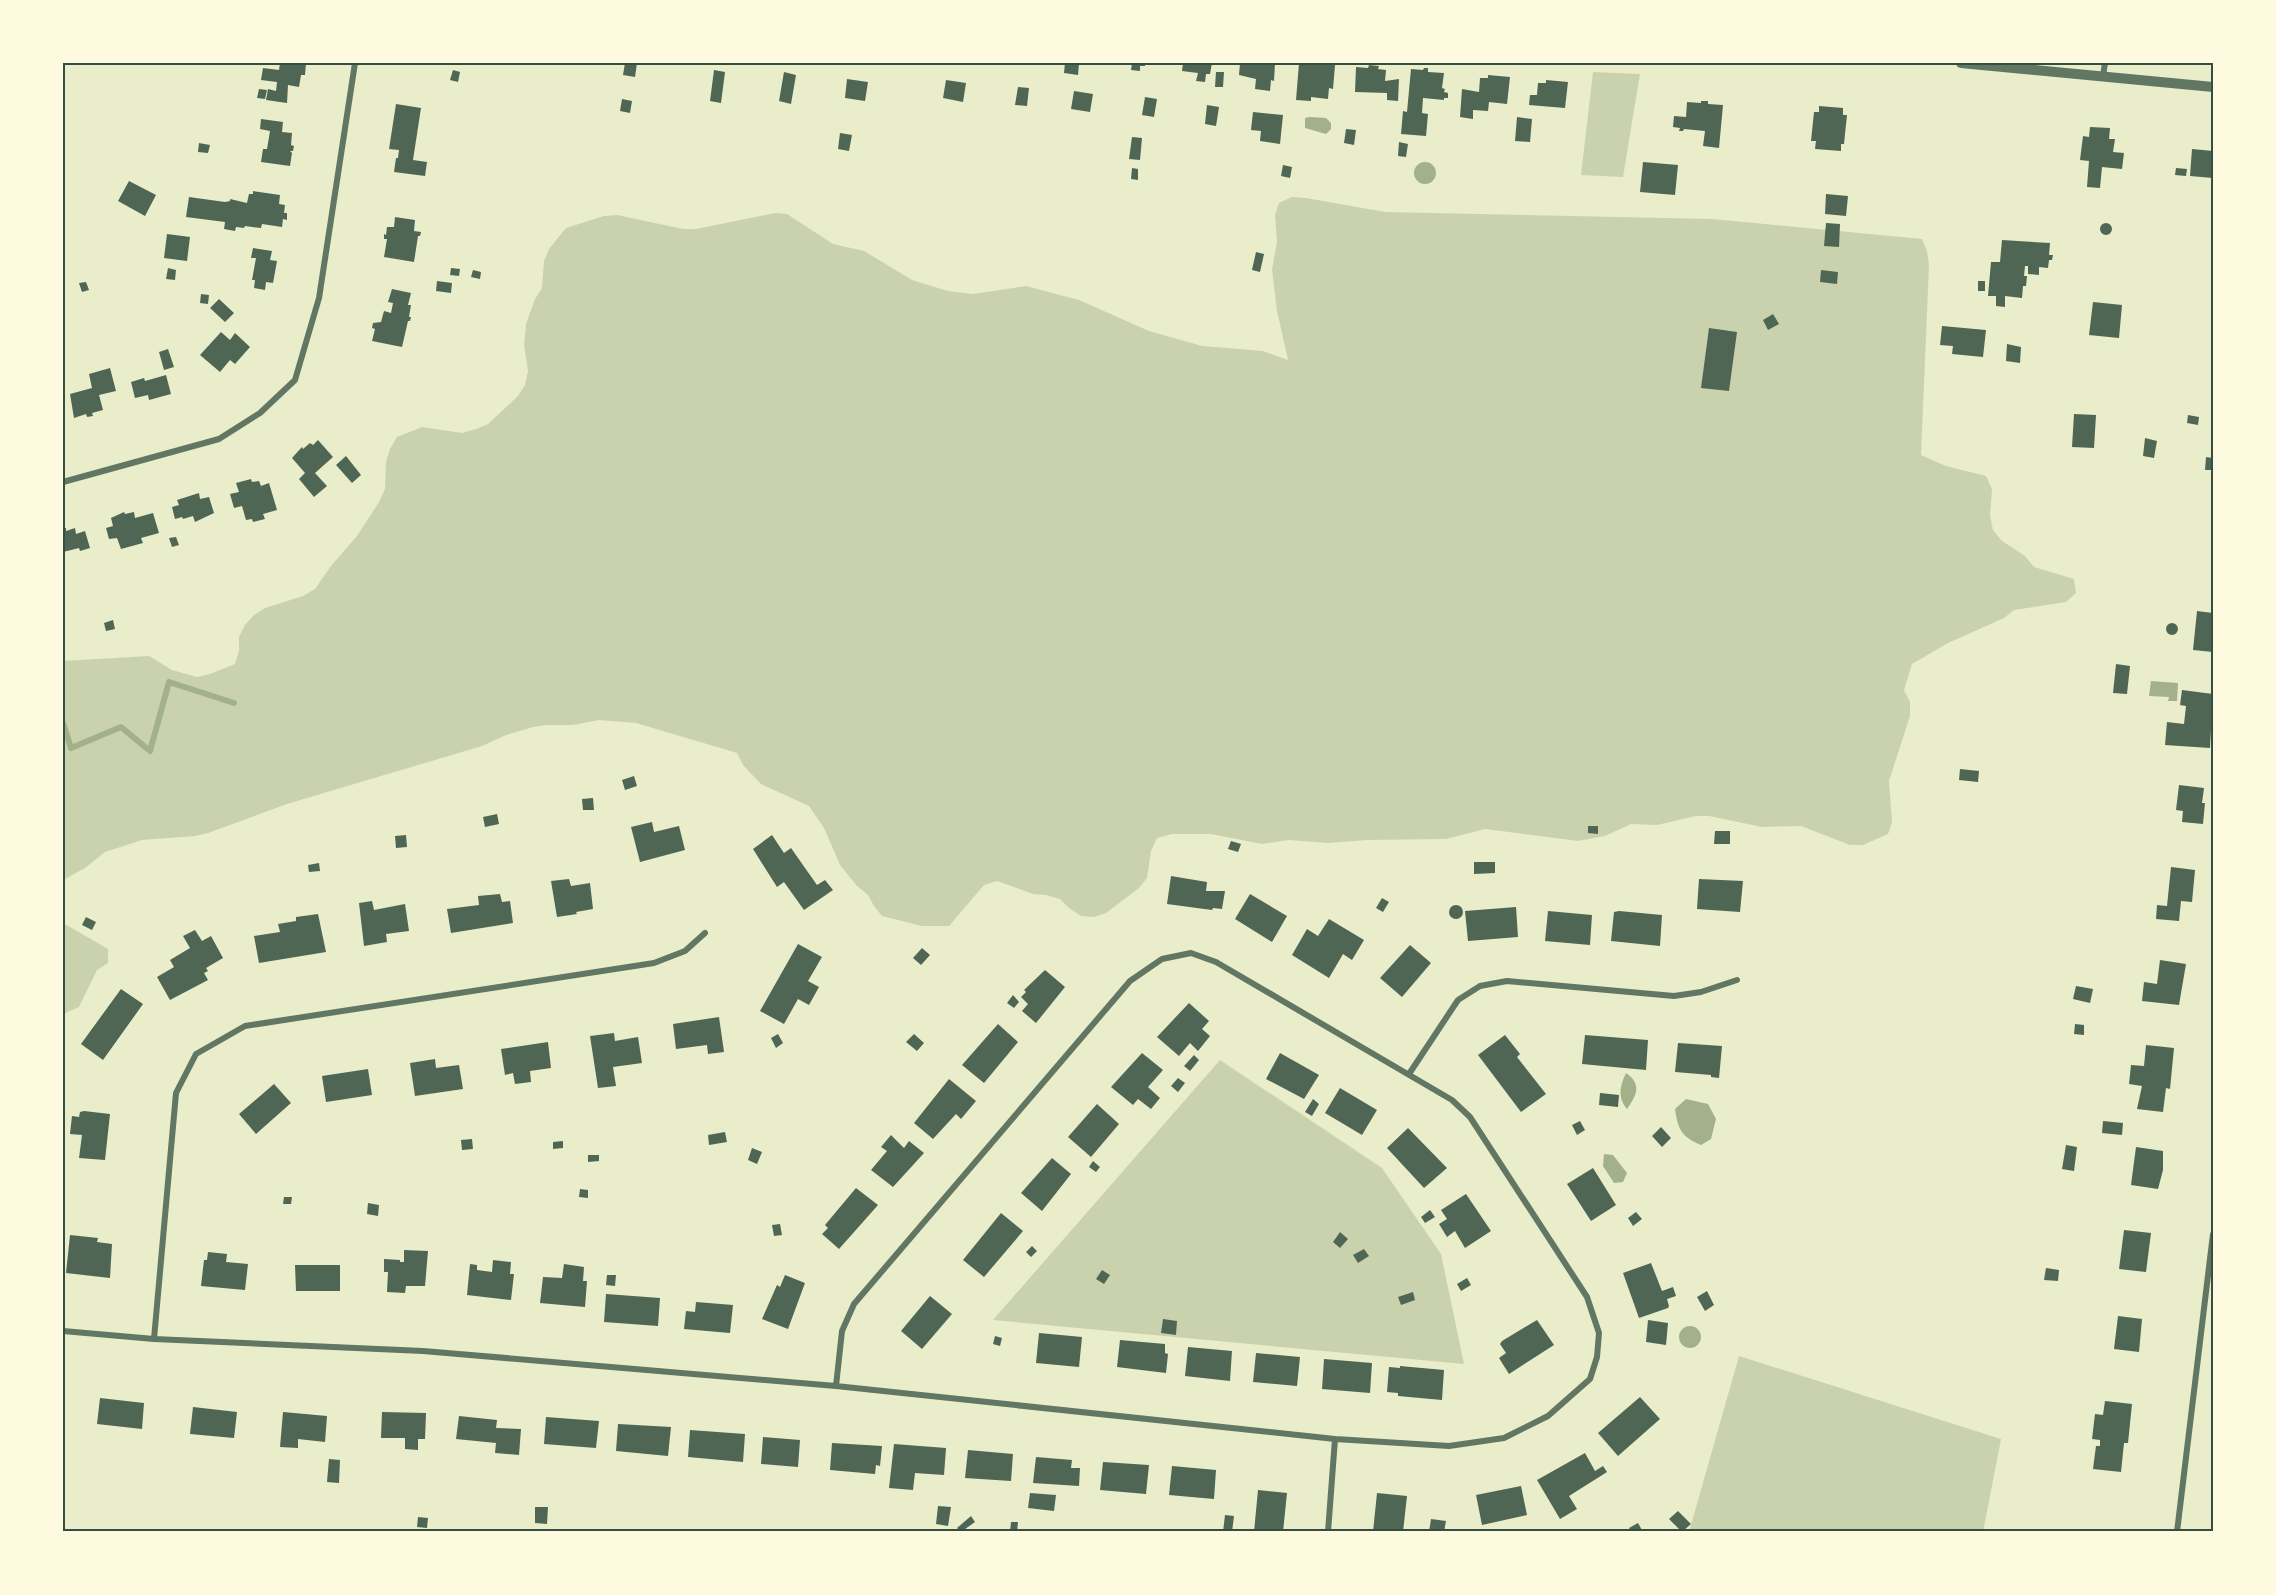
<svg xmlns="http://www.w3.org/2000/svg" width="2276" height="1595" font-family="'Asap Condensed',sans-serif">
	<rect width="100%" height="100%" fill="#e9edc9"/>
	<!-- green -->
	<path fill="#cad2ad" d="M1593 72 1640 74 1623 177 1581 175Z
		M1292 197 1306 198 1385 212 1712 219 1922 239 1927 251 1929 265 1921 455 1946 466 1986 476 1992 489 1990 515 1993 530 2002 541 2025 556 2034 567 2074 579 2076 593 2066 602 2014 610 2004 618 1948 643 1912 664 1904 690 1910 702V716L1889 781 1892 822 1888 834 1863 845H1850L1801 826 1762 827 1709 816H1696L1657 825 1631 824 1605 836 1578 841 1485 829 1446 839 1367 840 1328 843 1289 840 1262 844 1211 834H1172L1157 838 1151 851 1147 878 1139 888 1106 913 1094 917 1081 916 1069 908 1060 899 1046 895 1033 894 997 881 984 885 949 926H922L882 916 874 906 868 895 857 886 840 865 824 828 809 806 761 784 743 765 737 753 636 723 599 720 573 725H546L533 727 506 735 482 746 287 804 208 833 195 836 142 840 105 852 85 868 63 880V661L149 656 172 670 197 677 210 674 235 664 239 651V637L245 625 254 615 265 608 303 596 315 589 331 566 357 536 379 502 385 489 386 462 390 449 397 437 422 427 462 433 476 429 488 424 518 396 525 385 528 371 524 345 526 324 535 299 542 288 544 261 549 249 566 228 604 216 617 215 683 229H696L775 213 787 214 833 244 864 251 912 280 948 291 973 294 1026 286 1079 300 1149 331 1202 346 1263 351 1288 360 1277 311 1272 269 1277 242 1275 215 1279 203Z
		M63 923 108 949V963L97 970 79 1007 63 1014Z
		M1220 1060 1382 1168 1441 1254 1464 1364 993 1320Z
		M1739 1356 2001 1439 1983 1532H1689Z"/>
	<!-- water -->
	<path fill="#a3b18a" d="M1310 117 1326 118 1331 123V129L1326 134 1305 128V118Z
		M1414 173a11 11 0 1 1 22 0a11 11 0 1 1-22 0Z
		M2151 681 2178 683 2177 701H2168L2169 697 2149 696Z
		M1626 1073C1642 1084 1637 1095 1627 1109 1617 1097 1620 1086 1626 1073Z
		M1686 1099 1708 1104 1716 1119 1711 1139 1701 1145C1682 1137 1678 1130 1675 1109Z
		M1604 1154 1613 1155 1627 1173 1623 1182 1614 1183 1603 1166Z
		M1679 1337a11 11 0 1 1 22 0a11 11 0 1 1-22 0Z"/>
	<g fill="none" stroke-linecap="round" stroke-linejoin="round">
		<!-- stream -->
		<path stroke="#a3b18a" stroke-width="6" d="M63 723 71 748 121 727 150 751 169 682 234 703"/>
	</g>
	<!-- building -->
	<path fill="#4f6655" d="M280 63H306L305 75H301L299 87 288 85 287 103 266 100 268 89 276 91 277 82 261 80 263 68 279 70Z
		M625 63H637L635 77 623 75Z
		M1065 63H1079L1078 75 1064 73Z
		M1132 63H1145V66H1140V71L1131 70Z
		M1183 63H1212L1210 74H1206L1205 82 1196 81 1198 73 1182 71Z
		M1240 63H1275L1274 81 1271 80 1270 91 1255 89 1256 79 1239 75Z
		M1299 63H1332L1335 65 1333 89 1329 88 1328 99 1311 97V101L1296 100Z
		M1369 65 1379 66 1378 69 1386 70 1385 81 1399 79 1398 101 1387 100V93L1355 92 1356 67 1368 68Z
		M1424 68H1428V72L1444 73 1442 88 1445 89 1444 92 1448 93V98H1444V100L1423 98 1422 113 1428 114 1426 136 1401 134 1403 111 1407 112 1411 69 1423 70Z
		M453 70 460 72 458 82 450 80Z
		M714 70 725 72 721 103 710 101Z
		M784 72 796 75 791 104 779 101Z
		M1216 72H1224L1223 87H1215Z
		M1488 75 1510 77 1507 104 1489 102 1488 111 1473 110V119L1460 117 1462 89 1479 92 1480 78H1488Z
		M847 79 868 82 865 101 845 98Z
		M946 80 966 83 963 102 943 98Z
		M1546 80 1568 82 1565 108 1529 105 1530 95H1537L1538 83H1546Z
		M1018 87 1029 88 1027 106 1015 105Z
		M259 89 267 90 265 99 257 98Z
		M1074 91 1093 94 1090 112 1071 109Z
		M1145 97 1157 99 1154 117 1142 115Z
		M622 99 632 101 630 113 620 111Z
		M1701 101H1708V104L1723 105 1719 148 1703 146 1705 131 1684 129 1683 131H1679L1680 128 1673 127 1674 116 1686 117 1687 102 1701 103Z
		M396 104 421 108 413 160 427 162 425 176 394 172 396 158H398L399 150 389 149Z
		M1207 105 1219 107 1216 126 1205 124Z
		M1819 106 1843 108V115H1847L1844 144H1841V151L1815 149 1816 141H1811L1814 112H1819Z
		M1253 112 1283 115 1280 144 1260 141 1261 131 1251 130Z
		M1517 117 1532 119 1530 142 1515 141Z
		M261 119 283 122 282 132 292 133 291 145 294 146 293 151H290L292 153 290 166 261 162 263 149H267L270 131 260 129Z
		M2090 127 2110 128 2109 139H2115L2113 152 2124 153 2122 169 2102 167 2100 188 2087 187 2089 161 2080 160 2083 136 2089 137Z
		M1346 129 1356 130 1354 145 1344 143Z
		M840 133 852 135 849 151 838 149Z
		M1132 137 1142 138 1140 160 1129 159Z
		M1399 142 1408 144 1406 157 1398 156Z
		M199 143 210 145 208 153 198 152Z
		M2192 149 2213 151V178L2190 176Z
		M1643 162 1678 165 1675 195 1640 192Z
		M1283 165 1292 167 1290 178 1281 176Z
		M1132 168 1138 169V180L1131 179Z
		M2176 168 2187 169 2186 176 2175 175Z
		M129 181 156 195 145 216 118 201Z
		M253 191 280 195 279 204 285 205 284 213H287V220L283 219 282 227 262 224 261 228 245 226 244 228 236 227 235 231 224 229 225 222 186 217 189 197 225 202 230 201V199L247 203 249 194H253Z
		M1826 194 1848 196 1846 216 1825 214Z
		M395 217 415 220 414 231 421 232 420 236H418L414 262 384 257 387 239H384V234L386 235 387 227H394Z
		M2100 229a6 6 0 1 1 12 0a6 6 0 1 1-12 0Z
		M1826 223 1840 224 1839 247 1824 246Z
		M167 234 190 237 187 261 164 258Z
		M2002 240 2050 243 2049 255H2053L2052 260H2049L2048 268 2039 267V275L2028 274V266H2025L2024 276H2027L2026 286H2023L2022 298 2005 296V307L1996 306V296H1988L1991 262H2000Z
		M253 248 272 251 270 260 277 261 273 283 266 282 265 290 254 288 255 280H252L256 258H251Z
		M1256 252 1264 254 1260 272 1252 270Z
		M168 268 176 270 175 280 166 279Z
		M451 268 460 269 459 276 450 275Z
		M473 270 481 272 480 279 471 277Z
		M1821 270 1838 272 1837 284 1820 282Z
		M437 281 452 283 451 293 436 291Z
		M1978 281H1985V291H1978Z
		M86 282 89 290 82 292 79 283Z
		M392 289 411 293 408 305H411L409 317H411L410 321H408L402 347 372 341 375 329 372 328 373 323 381 322 384 311 391 313 393 303 388 302Z
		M201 294 209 295 208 304 200 303Z
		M219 299 234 313 225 322 210 308Z
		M2093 302 2122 305 2119 338 2089 335Z
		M1773 314 1779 324 1768 330 1763 320Z
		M1942 326 1986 330 1983 357 1952 354 1953 346 1940 345Z
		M1709 328 1737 332 1729 391 1701 388Z
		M221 332 230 340 235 333 250 347 235 364 230 360 220 372 200 355Z
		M2007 344 2021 347 2020 363 2006 361Z
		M168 349 174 367 164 370 159 352Z
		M110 368 116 391 99 395 103 410 92 413 93 416 87 417 86 414 74 418 70 394 92 388 89 374Z
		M166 375 171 394 149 400 148 395 135 398 131 382 144 378 145 381Z
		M2074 414 2096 415 2094 448 2072 447Z
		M2188 415 2199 417 2198 425 2187 423Z
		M2145 438 2157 441 2154 458 2143 456Z
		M318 440 333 457 315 473 327 486 314 497 299 479 305 473 292 458 302 447 303 449 310 443 313 445Z
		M346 456 361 475 352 483 336 465Z
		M2206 457 2213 458V470H2205Z
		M251 479 252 482 259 481 261 486 269 483 277 510 263 514 265 519 253 522 252 519 246 520 242 506 234 508 230 494 239 492 236 483Z
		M199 493 200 499 209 497 214 513 195 522 193 516 183 519 182 517 175 519 172 507 179 505 177 500Z
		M124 512 125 514 134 512 135 518 153 513 159 533 141 538 143 543 121 549 117 538 109 539 106 528 113 526 111 518Z
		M63 528H66V531L75 528 76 534 85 531 90 548 80 551 79 548 63 552Z
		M176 537 179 545 172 547 169 538Z
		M2197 611 2213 613V652L2193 650Z
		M113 620 115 629 106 631 104 623Z
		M2166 629a6 6 0 1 1 12 0a6 6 0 1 1-12 0Z
		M2116 664 2130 666 2127 694 2113 693Z
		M2182 690 2213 694 2210 748 2165 745 2167 722 2184 724 2186 706 2180 705Z
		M1960 769 1979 771 1978 782 1959 780Z
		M634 776 637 786 625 790 622 780Z
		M2179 785 2204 788 2202 803H2205L2203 824 2182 822 2183 811 2176 810Z
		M593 798 594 810H583L582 799Z
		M497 814 499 824 485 827 483 817Z
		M652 822 654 832 679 826 685 850 640 862 631 827Z
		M1588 826H1598V834L1588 833Z
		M1715 831H1730V844H1714Z
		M406 835 407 847 396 848 395 836Z
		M772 835 784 853 791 848 817 885 825 880 833 890 804 910 784 882 777 887 753 849Z
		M1231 841 1241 844 1238 852 1228 849Z
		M1474 862H1495V873L1474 874Z
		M319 863 320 871 309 872 308 865Z
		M2171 867 2195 870 2192 902 2181 901 2179 921 2156 919 2157 905 2167 906Z
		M1171 876 1207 882 1206 891H1225L1222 909 1213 908 1212 910 1167 904Z
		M569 879 571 886 590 883 593 909 576 912 577 914 557 917 551 881Z
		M1699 879 1743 881 1740 912 1697 909Z
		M500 894 502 902 510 901 513 923 451 933 447 909 479 905 478 896Z
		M1250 894 1287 916 1272 942 1235 919Z
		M1382 898 1389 902 1383 912 1376 908Z
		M372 901 374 910 405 904 409 931 386 934 387 942 364 946 359 903Z
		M1449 912a7 7 0 1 1 14 0a7 7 0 1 1-14 0Z
		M1516 907 1518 937 1468 941 1465 911Z
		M1548 911 1592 915 1590 945 1545 941Z
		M1619 911 1662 915 1660 946 1611 941 1614 912Z
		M318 914 326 952 259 963 254 936 280 932 278 924 296 921V917Z
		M86 917 96 922 92 930 82 925Z
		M1329 919 1364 940 1352 960 1343 954 1329 978 1292 955 1307 929 1318 936Z
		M195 930 202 941 211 936 223 958 206 968 208 971 204 973 208 980 170 1000 157 977 174 967 170 960 190 948 183 936Z
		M798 944 822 957 808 981 819 987 809 1005 798 999 784 1024 760 1011Z
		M1410 945 1431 963 1402 997 1380 978Z
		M922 948 930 955 921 965 913 958Z
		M2160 960 2186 964 2179 1005 2142 1001 2144 982 2157 984Z
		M1045 970 1065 987 1036 1023 1022 1011 1028 1004 1021 997 1026 992 1024 990Z
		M2076 986 2093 989 2090 1003 2073 999Z
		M121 989 143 1004 103 1060 81 1044Z
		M1013 995 1019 1002 1014 1008 1007 1003Z
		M1189 1003 1209 1021 1202 1029 1210 1036 1198 1051 1190 1043 1179 1056 1157 1037Z
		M719 1017 724 1052 708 1054 707 1045 676 1049 673 1024Z
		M998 1024 1018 1042 984 1083 962 1065Z
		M2075 1024 2084 1025V1035L2074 1034Z
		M614 1033 615 1041 638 1037 642 1063 613 1067 616 1086 598 1088 590 1036Z
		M778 1034 783 1043 776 1048 771 1038Z
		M914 1034 924 1043 917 1051 906 1042Z
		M1505 1035 1520 1054 1517 1057 1546 1094 1521 1112 1478 1055Z
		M1585 1035 1648 1040 1646 1070 1582 1064Z
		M548 1042 551 1068 530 1071 531 1082 515 1084 513 1073 505 1075 501 1049Z
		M1678 1043 1722 1046 1719 1078 1711 1077V1075L1675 1072Z
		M2146 1045 2174 1048 2170 1089 2166 1088 2163 1112 2137 1109 2142 1086 2129 1084 2131 1065 2144 1066Z
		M1142 1053 1163 1070 1148 1087 1160 1098 1151 1109 1138 1099 1133 1105 1111 1087Z
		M1280 1053 1319 1075 1304 1099 1266 1079Z
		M1194 1055 1199 1060 1190 1071 1184 1066Z
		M435 1059 436 1068 459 1065 463 1089 415 1096 410 1063Z
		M368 1069 372 1095 326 1102 322 1076Z
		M1178 1078 1185 1083 1178 1092 1171 1086Z
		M949 1079 976 1101 961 1119 956 1114 933 1139 914 1123Z
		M274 1084 291 1103 256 1134 239 1114Z
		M1340 1088 1377 1110 1362 1135 1325 1113Z
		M1600 1093 1619 1095 1618 1107 1599 1105Z
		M1313 1099 1319 1104 1312 1116 1305 1112Z
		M1097 1104 1119 1124 1091 1157 1068 1137Z
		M84 1111 110 1114 105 1160 79 1158 82 1135 70 1134 72 1116 79 1117 80 1112Z
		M1580 1121 1585 1130 1577 1135 1572 1125Z
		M2103 1121 2123 1123 2122 1135 2102 1133Z
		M1661 1127 1671 1138 1662 1147 1652 1136Z
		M1408 1128 1447 1168 1424 1188 1387 1148Z
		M725 1132 727 1142 709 1145 708 1135Z
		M891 1135 904 1148 909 1141 924 1153 893 1187 871 1170 887 1151 881 1147Z
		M472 1139 473 1149 462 1150 461 1140Z
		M563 1141V1148L553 1149V1142Z
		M2066 1145 2077 1147 2074 1171 2062 1169Z
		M2136 1147 2163 1151V1170L2158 1189 2131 1185Z
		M752 1148 762 1152 757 1164 748 1160Z
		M588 1155H599V1161L588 1162Z
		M1052 1158 1071 1174 1042 1211 1021 1193Z
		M1093 1161 1100 1167 1096 1172 1089 1167Z
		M1593 1168 1616 1205 1591 1221 1567 1184Z
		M856 1188 878 1205 839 1249 822 1234 828 1228 825 1225Z
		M580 1189 588 1190V1198L579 1197Z
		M1466 1194 1491 1231 1465 1248 1455 1231 1447 1237 1439 1224 1447 1219 1441 1210Z
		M284 1197H292L291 1204H283Z
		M368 1203 379 1205 378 1216 367 1214Z
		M1430 1210 1435 1217 1425 1223 1421 1217Z
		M1636 1212 1642 1219 1633 1226 1628 1218Z
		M1001 1213 1023 1231 984 1277 963 1260Z
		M780 1224 782 1235 774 1236 772 1225Z
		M2124 1230 2151 1233 2146 1272 2119 1269Z
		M1340 1232 1348 1239 1340 1248 1333 1242Z
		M70 1235 98 1238 97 1242 112 1244 110 1278 66 1273Z
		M1032 1246 1037 1251 1031 1257 1026 1252Z
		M1364 1249 1369 1256 1358 1263 1353 1255Z
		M404 1250 428 1251 425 1286H406L405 1293 387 1292 388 1272H384V1259L400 1260V1262H404Z
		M208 1252 227 1254 226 1262 248 1264 245 1290 201 1286 204 1260H207Z
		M493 1260 511 1262 510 1274H514L511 1300 467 1295 470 1264 477 1265V1270L492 1272Z
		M1651 1263 1662 1291 1673 1287 1676 1296 1667 1299 1669 1306 1668 1308 1639 1318 1623 1273Z
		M564 1264 584 1267 583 1281H587L585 1307 540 1303 543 1277 562 1278Z
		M295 1265H340V1291H296Z
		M2046 1268 2059 1270 2058 1281 2044 1280Z
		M1102 1270 1110 1275 1104 1284 1096 1279Z
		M607 1275H616L615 1286 606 1285Z
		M785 1275 805 1283 788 1329 762 1319 777 1285 780 1287Z
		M1467 1278 1471 1285 1461 1291 1457 1284Z
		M1707 1291 1714 1305 1705 1311 1697 1297Z
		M1413 1292 1415 1300 1401 1305 1398 1297Z
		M606 1294 660 1298 658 1326 604 1322Z
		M930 1296 952 1314 922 1349 901 1331Z
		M696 1302 733 1305 730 1333 684 1329 686 1311 695 1312Z
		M2118 1316 2142 1319 2139 1352 2114 1349Z
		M1163 1319 1177 1321 1176 1335 1161 1333Z
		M1537 1320 1554 1345 1509 1374 1499 1358 1506 1353 1500 1344 1502 1341Z
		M1648 1320 1668 1323 1666 1345 1646 1342Z
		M1039 1333 1082 1337 1079 1367 1036 1363Z
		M995 1336 1002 1338 1000 1346 993 1344Z
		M1120 1340 1165 1344V1353L1168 1354 1166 1373 1117 1367Z
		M1188 1347 1232 1351 1230 1381 1185 1376Z
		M1256 1353 1300 1357 1297 1386 1253 1382Z
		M1324 1359 1372 1363 1370 1393 1322 1389Z
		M1400 1366 1444 1370 1442 1400 1398 1396V1393L1387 1392 1389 1367 1400 1368Z
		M1640 1397 1660 1419 1618 1456 1598 1433Z
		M100 1398 144 1403 142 1429 97 1424Z
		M2105 1401 2132 1404 2128 1443H2124L2121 1472 2093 1469 2096 1446H2100V1440L2092 1439 2095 1414 2103 1415Z
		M193 1407 237 1412 234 1438 190 1434Z
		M283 1412 327 1416 325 1442 298 1439V1448L280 1447Z
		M382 1412 426 1413 425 1439H418V1450L405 1449V1438H381Z
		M459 1416 497 1420 496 1428 521 1429 519 1455 495 1453 496 1443 456 1439Z
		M546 1417 599 1421 596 1448 544 1444Z
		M618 1424 671 1427 668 1456 616 1451Z
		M690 1430 745 1434 743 1462 688 1457Z
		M763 1437 800 1440 798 1467 761 1464Z
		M832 1443 882 1446 880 1466 876 1465 875 1474 830 1470Z
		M894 1444 946 1448 944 1475 915 1473 913 1490 889 1488Z
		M968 1450 1013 1454 1011 1481 965 1478Z
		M1585 1453 1595 1471 1603 1466 1607 1472 1569 1496 1577 1509 1560 1519 1537 1480Z
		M1036 1457 1072 1460 1071 1468H1080L1079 1486 1033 1483Z
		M329 1459 340 1460 339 1483 327 1482Z
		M1103 1462 1149 1465 1146 1494 1100 1490Z
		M1172 1466 1216 1470 1214 1499 1169 1495Z
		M1521 1486 1527 1515 1482 1525 1476 1495Z
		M1258 1490 1287 1493 1283 1532H1254Z
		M1030 1493 1056 1495 1054 1511 1028 1508Z
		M1377 1493 1407 1496 1403 1532H1373Z
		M938 1506 951 1507 948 1526 936 1524Z
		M535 1507H548L547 1524 535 1523Z
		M1678 1511 1691 1524 1682 1532 1669 1519Z
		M1225 1515 1234 1516 1232 1532H1223Z
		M971 1516 975 1522 961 1532 957 1528Z
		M418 1517 428 1518 427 1528 417 1527Z
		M1431 1519 1446 1521 1444 1532H1429Z
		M1011 1522H1018L1017 1532H1010Z
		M1638 1523 1643 1532H1631L1629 1528Z"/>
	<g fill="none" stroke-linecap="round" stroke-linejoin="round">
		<!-- minor -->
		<path stroke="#617663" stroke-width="6" d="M2103 76 2105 63
			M63 482 219 439 260 413 295 380 319 298 355 63
			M1409 1074 1458 1000 1480 986 1507 981 1674 996 1701 992 1737 980
			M63 1331 154 1339 423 1351 836 1386 1335 1439 1449 1446 1504 1438 1548 1416 1590 1379 1597 1357 1599 1333 1587 1297 1470 1117 1452 1100 1216 962 1191 953 1162 959 1130 981 854 1304 842 1331 836 1386
			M154 1339 176 1093 196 1054 245 1026 654 963 685 951 705 933
			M1328 1532 1335 1439
			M2177 1532 2213 1234"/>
		<!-- tertiary -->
		<path stroke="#617663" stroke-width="10" d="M1961 63 2213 87"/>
	</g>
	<!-- border -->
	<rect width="2276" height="1595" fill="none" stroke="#fefae0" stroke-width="129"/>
	<rect x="64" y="64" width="2148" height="1466" fill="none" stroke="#344e41" stroke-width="2"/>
</svg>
